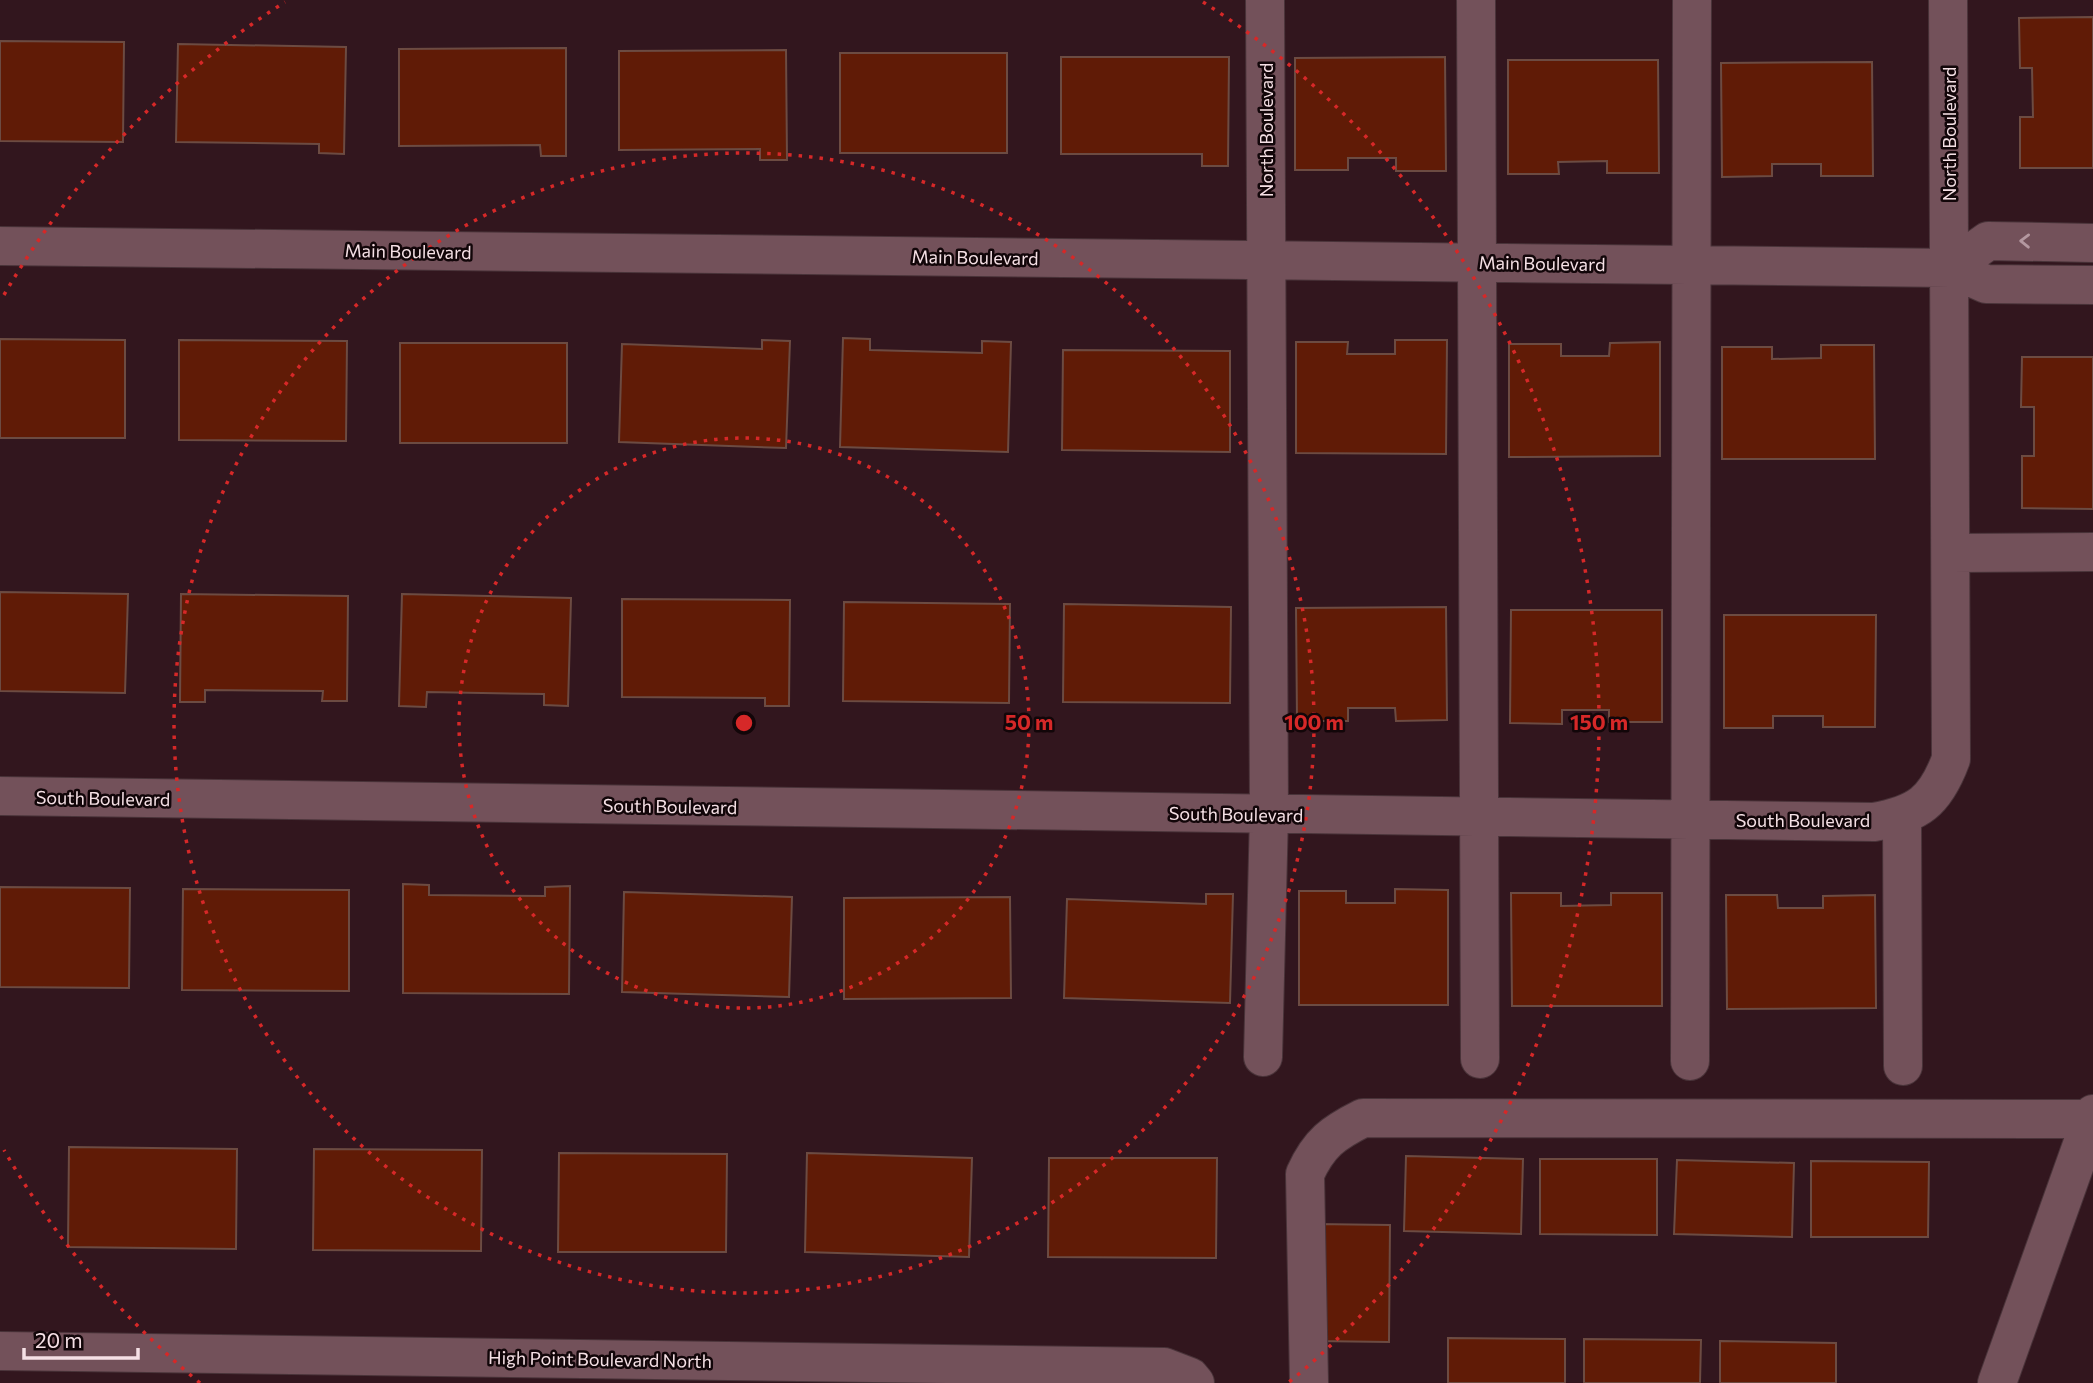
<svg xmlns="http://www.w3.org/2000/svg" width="2093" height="1383" font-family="Commissioner,sans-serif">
	<rect width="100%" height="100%" fill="#32161e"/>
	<!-- building -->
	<path fill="#601b06" stroke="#6c4b42" stroke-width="2" d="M2093 17V168H2020V117H2033L2032 68H2020L2019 18Z
		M0 41 124 42 123 142 0 141Z
		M178 44 346 47 344 154 319 153V144L176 142Z
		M566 48V156H541L540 145 399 146V49Z
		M786 50 787 160H760V149L619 150V51Z
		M840 53H1007V153H840Z
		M1061 57H1229L1228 166H1202V154H1061Z
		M1445 57 1446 171H1396V158H1348V170H1295V58Z
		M1508 60H1658L1659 173H1607V161L1558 162 1559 174H1508Z
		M1872 62 1873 176H1821V164H1772V176L1722 177 1721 63Z
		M843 338 870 339V350L982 353V341L1011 342 1008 452 840 447Z
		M0 339 125 340V438H0Z
		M179 340 347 341 346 441 179 440Z
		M762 340 790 341 786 448 619 442 622 344 762 349Z
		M1395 340H1447L1446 454 1296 453V342H1348L1347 354H1395Z
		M1660 342V456L1509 457V344H1561V356H1609L1610 343Z
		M400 343H567V443H400Z
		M1821 345H1874L1875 459H1722V347H1772V359L1821 358Z
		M1063 350 1230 351V452L1062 450Z
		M2022 357H2093V509L2022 508V456H2034V407H2021Z
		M0 592 128 594 125 693 0 691Z
		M181 594 348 596 347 701H322L323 691 205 690V702H180Z
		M402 594 571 598 568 706 544 705V694L427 692 426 707 399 706Z
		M622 599 790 600 789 706H765V698L622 697Z
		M844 602 1010 604 1009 703 843 701Z
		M1064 604 1231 607 1230 703 1063 702Z
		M1446 607 1447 720 1396 721 1395 708H1348V721H1297L1296 608Z
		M1511 610H1662V722H1609V710H1562V724L1510 723Z
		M1724 615H1876L1875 727H1823V716H1773V728H1724Z
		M403 884 429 885V895L545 896V887L570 886 569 994 403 993Z
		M0 887 130 888 129 988 0 987Z
		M183 889 349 890V991L182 990Z
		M1395 889 1448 890V1005H1299V891H1346V903H1395Z
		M624 892 792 897 789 997 622 992Z
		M1511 893H1561V906L1611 905V893H1662V1006H1512Z
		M1206 894H1233L1230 1003 1064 998 1067 899 1206 904Z
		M1726 895H1777L1778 908H1823V896L1875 895 1876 1008 1727 1009Z
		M1010 897 1011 998 844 999V898Z
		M69 1147 237 1149 236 1249 68 1247Z
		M314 1149 482 1150 481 1251 313 1250Z
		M559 1153 727 1154 726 1252H558Z
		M807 1153 972 1158 969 1257 805 1252Z
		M1406 1156 1523 1159 1521 1234 1404 1231Z
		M1049 1158H1217L1216 1258 1048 1257Z
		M1540 1159H1657V1235L1540 1234Z
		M1677 1160 1794 1163 1792 1237 1674 1234Z
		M1811 1161 1929 1162 1928 1237H1811Z
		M1315 1224 1390 1225 1389 1342 1315 1341Z
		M1448 1338 1565 1339V1383H1448Z
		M1584 1339 1701 1340 1700 1383H1584Z
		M1720 1341 1836 1343V1383H1720Z"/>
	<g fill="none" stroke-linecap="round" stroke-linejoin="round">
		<!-- minor casing -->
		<g stroke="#493339" stroke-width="40">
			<path id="minor" d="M1476 0 1480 1059
				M0 246 1950 268 1986 284 2093 285
				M1950 268 1988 241 2093 243
				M1951 553 2093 552
				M0 796 1874 822C1918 814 1935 802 1951 759L1948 0
				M1902 817 1903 1066
				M1263 1057 1269 814 1265 0
				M1690 1061 1692 0
				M0 1351 1164 1367 1190 1377 1195 1383
				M1309 1383 1305 1174C1319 1143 1333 1133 1363 1118L2091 1119
				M1997 1383 2093 1114"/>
		</g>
		<!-- minor -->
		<use href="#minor" stroke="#73515a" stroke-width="38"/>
	</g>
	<!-- one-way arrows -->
	<defs><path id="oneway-chevron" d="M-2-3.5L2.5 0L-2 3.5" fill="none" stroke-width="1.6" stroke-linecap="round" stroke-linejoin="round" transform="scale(1.75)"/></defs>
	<use stroke="#b498a0" href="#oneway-chevron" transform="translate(2025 241) rotate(-179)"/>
	<!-- distance rings -->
	<g fill="none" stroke="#d62828" stroke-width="3.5" stroke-dasharray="3.5 7">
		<circle cx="744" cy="723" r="285"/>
		<circle cx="744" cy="723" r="570"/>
		<path d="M200 1383A855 855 0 0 1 4 1150M4 295A855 855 0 0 1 285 2M1203 2A855 855 0 0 1 1288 1383"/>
	</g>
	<g text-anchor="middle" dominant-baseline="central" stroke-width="5" stroke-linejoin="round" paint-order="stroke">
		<!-- street labels -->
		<g font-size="18" fill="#f5e0e5" stroke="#120609">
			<text transform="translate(1266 130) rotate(-90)">North Boulevard</text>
			<text transform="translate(1949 134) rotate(-90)">North Boulevard</text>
			<text transform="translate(408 251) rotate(1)">Main Boulevard</text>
			<text transform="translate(975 257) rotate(1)">Main Boulevard</text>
			<text transform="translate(1542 263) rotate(1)">Main Boulevard</text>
			<text transform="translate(103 798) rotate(1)">South Boulevard</text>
			<text transform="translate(670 806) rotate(1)">South Boulevard</text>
			<text transform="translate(1236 814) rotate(1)">South Boulevard</text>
			<text x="1803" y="820">South Boulevard</text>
			<text transform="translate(600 1359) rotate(1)">High Point Boulevard North</text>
		</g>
	</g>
	<circle cx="744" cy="723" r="10" fill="#d62828" stroke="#120609" stroke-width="3.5"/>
	<g font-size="21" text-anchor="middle" font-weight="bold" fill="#d62828" stroke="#120609" stroke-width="5" stroke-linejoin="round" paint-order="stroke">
		<text x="1029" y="730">50 m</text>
		<text x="1314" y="730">100 m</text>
		<text x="1599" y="730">150 m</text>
	</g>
	<!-- scale -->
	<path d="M24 1348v10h114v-10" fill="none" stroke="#f5e0e5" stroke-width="3.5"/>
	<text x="35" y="1348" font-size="21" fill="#f5e0e5" stroke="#120609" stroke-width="5" paint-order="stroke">20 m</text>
</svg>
